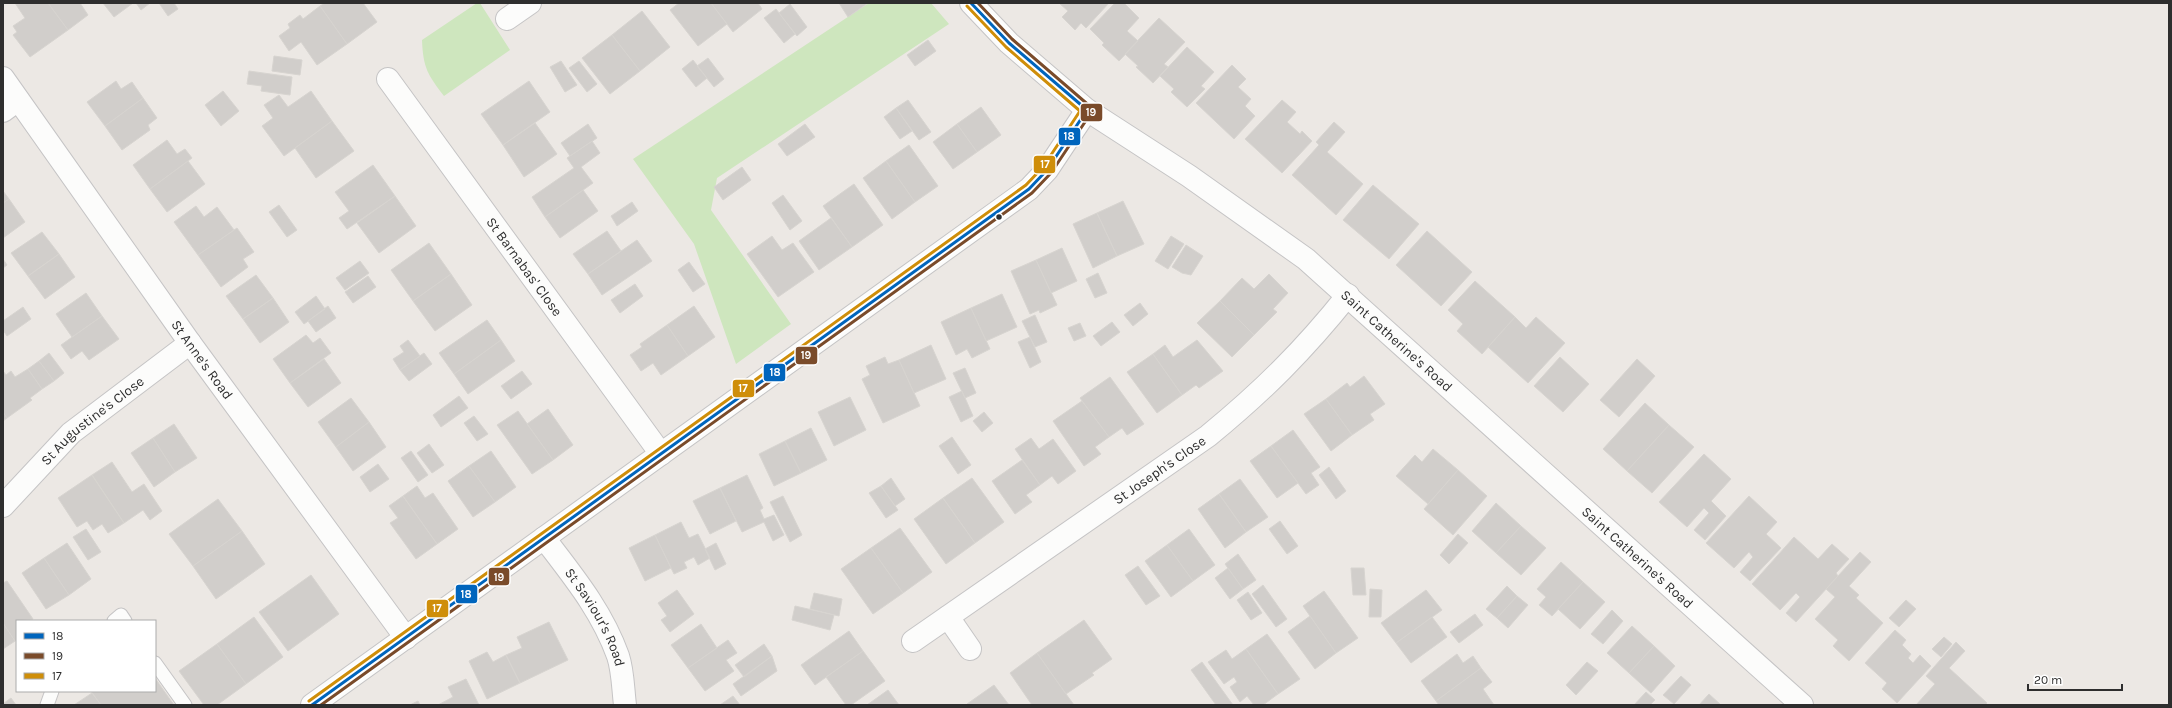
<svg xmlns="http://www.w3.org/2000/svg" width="2172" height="708" font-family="Karla,sans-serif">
	<rect width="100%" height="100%" fill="#ece8e4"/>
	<!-- green -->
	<path fill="#cee6be" d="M477 3H480L510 50 444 96C428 75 423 68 422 40Z
		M869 3H931L949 24 717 178 711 210 791 324 736 364 694 244 633 159Z"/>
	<!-- building -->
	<path fill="#d1cecb" stroke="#d7d4d0" d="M15 3H48L68 30 30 57 13 35 17 32 13 26 25 18Z
		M48 3H80L88 15 68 30Z
		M103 3H133L114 17Z
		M136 3H150L141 10Z
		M159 3H174L178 9 168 16Z
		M325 3H363L377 22 347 44 320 6Z
		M679 3H711L727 24 698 46 670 10Z
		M711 3H758L762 9 733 32Z
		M839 3H868L848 17Z
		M1059 3H1109L1086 28 1081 23 1075 30 1062 17 1068 11Z
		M1115 3H1124L1139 18 1127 31 1138 41 1119 61 1102 45 1104 43 1090 29Z
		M790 4 807 27 797 36 779 13Z
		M320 6 347 44 317 65 301 42 289 51 279 36 290 28 288 24 300 15 303 19Z
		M776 9 795 34 784 43 764 18Z
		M642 11 670 47 640 71 612 35Z
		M1159 18 1185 42 1164 64 1168 67 1153 83 1136 67 1138 66 1125 54Z
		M612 35 640 71 610 94 582 58Z
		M928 40 936 51 915 66 907 55Z
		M1187 47 1214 72 1201 86 1205 89 1187 107 1171 92 1174 89 1160 76Z
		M274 56 302 60 300 75 272 71Z
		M708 58 724 79 714 87 697 66Z
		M693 60 707 78 696 87 682 69Z
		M561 61 577 85 565 92 550 67Z
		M579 61 597 84 587 92 569 68Z
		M1232 65 1246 79 1238 87 1251 99 1245 106 1255 116 1234 139 1196 103Z
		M249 71 292 77 290 95 261 91 262 86 247 84Z
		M116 81 121 89 132 82 143 98 105 126 87 102Z
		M529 81 550 112 503 145 481 114Z
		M223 91 239 111 221 126 205 105Z
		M311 91 332 121 284 156 262 126 273 118 264 105 279 95 288 107Z
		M143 98 157 118 148 125 150 130 122 150 105 126Z
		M908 100 931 132 919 140 896 108Z
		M1282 100 1296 112 1287 122 1300 134 1302 131 1312 141 1282 173 1245 139Z
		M981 107 1001 135 977 152 957 124Z
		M896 108 912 131 900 139 884 117Z
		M332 121 354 151 316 178 295 148Z
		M1334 122 1345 132 1327 152 1363 184 1336 215 1292 175 1319 145 1316 142Z
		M535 123 557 154 524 177 503 145Z
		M588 124 597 138 570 156 561 143Z
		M805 124 815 137 787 156 778 144Z
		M957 124 977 152 953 169 933 142Z
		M167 140 177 154 185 149 192 158 150 189 133 165Z
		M592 141 600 153 581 167 593 183 545 217 532 197 574 168 567 158Z
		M909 145 938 186 915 202 886 161Z
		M188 161 205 184 167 212 150 189Z
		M886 161 915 202 892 219 863 178Z
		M373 165 395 196 347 229 339 218 349 211 335 192Z
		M742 167 751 180 723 200 714 187Z
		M854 184 883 225 852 247 823 206Z
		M1373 185 1419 224 1389 259 1343 220Z
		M583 190 598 211 560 238 545 217Z
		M3 191 9 199 3 203Z
		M783 195 802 221 790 230 772 203Z
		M395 196 416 226 379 253 357 223Z
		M9 199 25 222 3 238V203Z
		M1123 201 1144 244 1117 256 1097 213Z
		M632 202 638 211 617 226 611 216Z
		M279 205 297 230 287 237 269 212Z
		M196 206 204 217 217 207 234 230 198 255 174 222Z
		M1097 213 1117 256 1093 268 1073 224Z
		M831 218 852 247 819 270 799 241Z
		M237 228 254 252 243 259 248 267 221 287 198 255Z
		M607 231 621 251 588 274 573 254Z
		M1427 231 1472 272 1441 306 1396 265Z
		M42 232 59 254 28 276 11 253Z
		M772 236 782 250 793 243 814 272 778 297 747 254Z
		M1171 236 1184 244 1168 269 1155 261Z
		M637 240 652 261 602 295 588 274Z
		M429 243 451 274 413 301 391 270Z
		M1186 245 1203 256 1191 275 1182 273 1172 267Z
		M1062 248 1077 281 1051 293 1036 260Z
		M59 254 75 277 45 299 28 276Z
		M3 259 7 265 3 268Z
		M1036 260 1057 305 1040 313 1039 310 1030 314 1011 271Z
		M360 261 369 273 345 290 336 278Z
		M689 262 705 284 693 292 678 270Z
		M1098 273 1107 293 1095 298 1086 279Z
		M451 274 472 305 435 331 413 301Z
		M1269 274 1288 293 1273 309 1277 312 1254 335 1220 301 1242 278 1254 289Z
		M256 275 273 298 243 319 226 296Z
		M368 276 376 287 353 303 345 292Z
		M1475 281 1515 317 1482 354 1457 331 1463 324 1448 310Z
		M635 284 643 296 620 313 611 300Z
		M86 293 102 316 72 337 56 314Z
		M1002 294 1017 327 986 341 971 308Z
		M316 296 325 309 304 324 295 312Z
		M273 298 289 322 260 343 243 319Z
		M1220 301 1254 335 1232 357 1197 323Z
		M1140 303 1148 314 1133 326 1124 315Z
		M328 306 336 318 316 332 308 321Z
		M694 306 715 337 688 356 667 325Z
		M23 307 31 319 7 336 3 330V321Z
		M971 308 990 349 972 358 967 349 956 355 941 322Z
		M1035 315 1047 342 1035 347 1022 321Z
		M102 316 119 339 89 360 82 351 71 359 61 345Z
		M1515 317 1526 328 1536 317 1565 343 1528 383 1488 347Z
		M487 320 501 340 454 374 439 353Z
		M1112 322 1120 332 1101 346 1093 336Z
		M1080 323 1086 336 1074 341 1068 328Z
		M667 325 688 356 661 375 653 363 641 371 630 355 642 347 640 344Z
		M306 335 313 343 320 338 331 353 290 383 273 359Z
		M1030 337 1041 362 1030 368 1018 342Z
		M408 340 420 356 400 370 393 359 404 352 400 346Z
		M501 340 515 361 468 394 454 374Z
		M1197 340 1223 371 1199 388 1196 385 1182 395 1153 354 1165 345 1173 357Z
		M931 345 946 379 914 393 899 360Z
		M49 353 64 373 54 381 39 361Z
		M424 353 432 364 409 381 400 370Z
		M1153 354 1182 395 1157 413 1127 372Z
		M885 357 888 364 899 360 920 406 883 423 862 379 870 375 866 366Z
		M1560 357 1589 384 1563 412 1534 386Z
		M324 359 341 383 308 407 290 383Z
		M1637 359 1655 376 1619 417 1600 400Z
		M39 361 54 381 42 389 28 369Z
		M965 368 976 393 965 398 953 373Z
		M28 369 42 389 30 398 32 400 7 418 3 412V371L6 375 11 371 15 377Z
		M522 371 532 384 511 399 501 386Z
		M1364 376 1385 404 1370 414 1374 420 1352 435 1326 399 1347 383 1350 387Z
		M1110 377 1144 424 1127 435 1122 428 1109 437 1080 398Z
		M962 391 973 416 961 422 949 397Z
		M459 396 468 408 441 427 433 415Z
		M850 397 866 430 834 446 818 412Z
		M351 398 369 422 336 447 318 422Z
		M1326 399 1352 435 1331 451 1304 414Z
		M1082 401 1109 437 1095 447 1101 454 1084 466 1053 421Z
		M1645 403 1669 425 1627 471 1603 449Z
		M548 409 573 445 553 460 527 424Z
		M518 411 553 460 532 474 497 425Z
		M3 412 7 418 3 421Z
		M984 412 993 423 982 432 973 421Z
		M474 416 488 434 477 441 464 423Z
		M369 422 386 447 353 471 336 447Z
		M174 424 197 458 175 472 153 438Z
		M1669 425 1694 447 1652 493 1627 471Z
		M811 428 827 460 801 473 785 441Z
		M1293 430 1320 467 1311 473 1319 485 1306 494 1271 446Z
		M952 437 971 465 958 474 939 446Z
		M153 438 175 472 154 487 131 453Z
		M1031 438 1039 449 1053 439 1076 471 1058 484 1052 476 1040 485 1015 449Z
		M785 441 801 473 774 486 759 454Z
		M429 444 444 465 432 473 417 453Z
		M1271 446 1298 483 1277 498 1250 461Z
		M1433 449 1458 470 1428 504 1396 476 1415 455 1422 462Z
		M411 451 428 475 418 482 401 458Z
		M491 451 516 487 495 502 469 466Z
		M1704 454 1731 479 1711 501 1726 516 1705 540 1694 530 1709 513 1704 508 1687 527 1659 502Z
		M1022 460 1040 485 1026 495 1032 502 1015 514 992 481Z
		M112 462 132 492 144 484 162 511 150 520 143 510 124 523 92 475Z
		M378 464 389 479 370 492 360 477Z
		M469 466 495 502 473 517 448 481Z
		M1329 467 1346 491 1336 499 1319 475Z
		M1458 470 1487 496 1453 535 1424 509Z
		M92 475 124 523 108 533 102 524 93 530 87 521 77 527 58 498Z
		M747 475 763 508 760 510 764 519 774 515 784 535 773 541 764 522 742 532 720 488Z
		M891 478 905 499 895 506 881 486Z
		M972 478 1004 522 975 543 943 498Z
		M1240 479 1268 517 1246 532 1219 494Z
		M417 486 425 498 433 493 458 529 437 544 403 496Z
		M881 486 898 510 886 518 869 493Z
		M720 488 736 521 710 534 693 501Z
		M1219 494 1246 532 1225 548 1198 509Z
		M403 496 437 544 416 559 390 523 398 518 389 506Z
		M783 496 802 535 790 542 770 502Z
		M1749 496 1777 522 1766 534 1781 548 1750 581 1740 572 1753 557 1749 552 1734 568 1706 543Z
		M943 498 975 543 946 564 914 519Z
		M218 499 242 531 193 566 169 534Z
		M1496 503 1521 526 1496 553 1472 531Z
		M1280 521 1298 546 1287 554 1269 529Z
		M681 522 689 538 698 534 710 558 698 565 694 557 684 562 687 568 674 574 655 535Z
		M1521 526 1546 548 1521 575 1496 553Z
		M900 528 932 572 903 593 871 548Z
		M86 529 101 552 88 560 73 537Z
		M1189 529 1215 565 1193 581 1167 545Z
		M242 531 265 564 216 599 193 566Z
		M1458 534 1468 543 1449 564 1440 555Z
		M655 535 671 568 645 581 629 548Z
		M1794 537 1818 559 1832 544 1849 559 1836 573 1838 576 1796 622 1786 613 1800 597 1796 593 1780 610 1752 584Z
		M67 543 91 579 69 595 44 558Z
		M716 543 726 564 715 570 705 549Z
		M1167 545 1193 581 1171 597 1145 561Z
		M871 548 903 593 873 614 841 569Z
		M1860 552 1871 562 1849 586 1859 595 1856 598 1883 623 1849 661 1833 646 1838 640 1815 619 1835 597 1826 589Z
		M1238 554 1256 580 1243 589 1225 564Z
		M44 558 69 595 46 609 22 573Z
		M1561 562 1583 582 1552 616 1539 605 1546 597 1537 589Z
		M1138 566 1160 596 1146 605 1125 575Z
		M1228 568 1243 589 1230 599 1215 578Z
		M1351 568H1364L1366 595H1353Z
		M311 575 339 614 288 651 259 612Z
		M7 581 33 619 17 621V640L15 641 3 623V583Z
		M1583 582 1605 602 1580 629 1558 609Z
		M1263 585 1287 619 1276 627 1252 594Z
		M1507 586 1517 596 1497 618 1486 609Z
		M1370 589 1382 590 1381 617H1369Z
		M677 590 694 614 670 632 661 620 667 616 658 603Z
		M1426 590 1442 610 1396 643 1381 623Z
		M1324 591 1358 638 1336 653 1303 606Z
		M1248 592 1262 613 1251 620 1237 600Z
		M814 593 842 599 839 616 810 609Z
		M1517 596 1528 605 1508 628 1497 618Z
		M1906 600 1916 609 1899 627 1889 618Z
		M795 606 834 615 830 630 792 620Z
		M1612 610 1623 621 1603 644 1591 634Z
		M1475 614 1483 625 1459 643 1450 632Z
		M1310 616 1336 653 1315 669 1288 632Z
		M254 617 283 657 246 684 217 644Z
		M1432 617 1447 637 1411 663 1396 643Z
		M1084 620 1112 659 1092 673 1094 675 1066 694 1037 653Z
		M549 622 568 660 520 683 506 655 522 648 517 637Z
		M3 623 15 641 3 649Z
		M701 624 717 648 688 668 671 645Z
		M1632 626 1654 646 1629 673 1607 653Z
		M1895 630 1906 640 1902 645 1911 654 1908 658 1913 663 1920 655 1931 666 1897 703 1882 689 1887 683 1865 663Z
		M849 631 863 651 815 685 801 665Z
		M1267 634 1300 679 1278 694 1246 649Z
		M1944 637 1952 644 1941 657 1932 649Z
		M728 640 737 653 726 660 734 671 705 691 688 668Z
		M1956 642 1965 651 1949 668 1987 703 1985 705H1916L1935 684 1926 676Z
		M217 644 246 684 217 705H204L179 671Z
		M764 644 772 656 744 677 735 665Z
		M1654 646 1675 666 1651 693 1629 673Z
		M1246 649 1278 694 1263 705H1254L1247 696 1240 702 1230 687 1237 682 1234 677 1224 684 1208 662 1226 650 1232 659Z
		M863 651 885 681 851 705H846L826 677Z
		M487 652 493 662 506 655 520 683 487 699 469 661Z
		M1037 653 1066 694 1074 705H1032L1010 673Z
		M1457 654 1463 663 1473 656 1481 668 1436 701 1421 681Z
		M772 656 777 671 741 696 733 684Z
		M1202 662 1233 705H1216L1191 670Z
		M1587 662 1598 671 1576 695 1566 685Z
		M1481 668 1492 682 1483 689 1494 705H1439L1436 701Z
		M1681 676 1691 685 1674 704 1663 695Z
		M155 678 174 705H101L91 691H155Z
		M466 679 479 705H438L453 697 448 687Z
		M994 685 1009 705H967V704Z
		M888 690 899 705H867Z
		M1646 692 1655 700 1650 705H1634Z
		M92 693 101 705H74Z
		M1709 694 1721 705H1699Z
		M733 696 740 705H720Z
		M11 698 16 705H3V704Z
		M418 701 420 705H410Z"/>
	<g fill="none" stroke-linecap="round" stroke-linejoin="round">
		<!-- lane casing -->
		<g stroke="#c5c4c5" stroke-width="15">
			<path id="lane" d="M114 621 121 615 125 621
				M155 663 185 705
				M47 705 52 691"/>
		</g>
		<!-- street casing -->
		<g stroke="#c5c4c5" stroke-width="24">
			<g id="street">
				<path id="s1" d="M971 3 1009 43 1087 110 1189 176 1306 259 1802 705"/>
				<path d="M507 19 530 3"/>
				<path id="s2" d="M3 78 190 343 406 638"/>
				<path id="s3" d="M388 79 661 454"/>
				<path d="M3 111 18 100"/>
				<path id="s4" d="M3 506 71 433 190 343"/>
				<path id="s5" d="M544 538C573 576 602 611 618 656 623 671 623 689 625 705"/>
				<path d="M948 617 970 649"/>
				<path id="s6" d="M913 641 1208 436C1263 391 1304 350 1348 295"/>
				<path d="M312 705 1029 189 1047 170 1087 110"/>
			</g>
		</g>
		<!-- lane -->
		<use href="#lane" stroke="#fcfcfb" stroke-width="13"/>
		<!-- street -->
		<use href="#street" stroke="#fcfcfb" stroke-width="22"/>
		<!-- bus-1 casing -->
		<g stroke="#fff" stroke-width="6">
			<path id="bus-1" d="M312 705 1029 189 1047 170 1087 110 1009 43 971 3"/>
		</g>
		<!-- bus-2 casing -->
		<g stroke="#fff" stroke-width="6">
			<path id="bus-2" d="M321 705 1032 193 1051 173 1091 113 1092 108 1012 39 978 3"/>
		</g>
		<!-- bus-3 casing -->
		<g stroke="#fff" stroke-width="6">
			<path id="bus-3" d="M309 701 1026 185 1043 167 1080 111 1006 47 967 6"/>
		</g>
		<!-- bus-1 -->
		<use href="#bus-1" stroke="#0065bd" stroke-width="3"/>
		<!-- bus-2 -->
		<use href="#bus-2" stroke="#7a4b2a" stroke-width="3"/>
		<!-- bus-3 -->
		<use href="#bus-3" stroke="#cf8e09" stroke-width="3"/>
	</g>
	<!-- markers -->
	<circle fill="#2e2e2e" stroke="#fff" stroke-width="1.5" cx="999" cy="217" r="3.5"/>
	<g text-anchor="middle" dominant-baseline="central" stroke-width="4" stroke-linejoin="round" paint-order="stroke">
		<!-- street labels -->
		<g font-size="14" fill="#2e2e2e" stroke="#fff">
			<text stroke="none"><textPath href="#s3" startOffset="232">St Barnabas' Close</textPath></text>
			<text stroke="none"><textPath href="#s1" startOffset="545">Saint Catherine's Road</textPath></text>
			<text stroke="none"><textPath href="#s2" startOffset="345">St Anne's Road</textPath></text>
			<text stroke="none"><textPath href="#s4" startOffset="124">St Augustine's Close</textPath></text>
			<text stroke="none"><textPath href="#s6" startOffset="300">St Joseph's Close</textPath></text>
			<text stroke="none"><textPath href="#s1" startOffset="869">Saint Catherine's Road</textPath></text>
			<text stroke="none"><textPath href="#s5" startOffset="95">St Saviour's Road</textPath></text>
		</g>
	</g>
	<g stroke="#fff" stroke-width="1.5">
		<rect x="1080" y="103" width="23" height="19" rx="4" fill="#7a4b2a"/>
		<rect x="1058" y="127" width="23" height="19" rx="4" fill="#0065bd"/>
		<rect x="1033" y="155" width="23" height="19" rx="4" fill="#cf8e09"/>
		<rect x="795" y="346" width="23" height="19" rx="4" fill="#7a4b2a"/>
		<rect x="763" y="363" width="23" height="19" rx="4" fill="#0065bd"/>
		<rect x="732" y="379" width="23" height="19" rx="4" fill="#cf8e09"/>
		<rect x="488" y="567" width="22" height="19" rx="4" fill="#7a4b2a"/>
		<rect x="455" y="584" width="23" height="20" rx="4" fill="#0065bd"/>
		<rect x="426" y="599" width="23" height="19" rx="4" fill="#cf8e09"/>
	</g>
	<g font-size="11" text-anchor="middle" font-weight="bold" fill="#fff">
		<text x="1091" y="116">19</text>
		<text x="1069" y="140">18</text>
		<text x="1045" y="168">17</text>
		<text x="806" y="359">19</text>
		<text x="775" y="376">18</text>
		<text x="743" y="392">17</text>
		<text x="499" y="581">19</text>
		<text x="466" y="598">18</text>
		<text x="437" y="612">17</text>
	</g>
	<!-- border -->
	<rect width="2172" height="708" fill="none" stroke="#2e2e2e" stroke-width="8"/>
	<!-- legend -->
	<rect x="16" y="620" width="140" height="72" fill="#ffffff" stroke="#ababab"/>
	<rect x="24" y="633" width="20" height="6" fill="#0065bd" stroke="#ababab"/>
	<text x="52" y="640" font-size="12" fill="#2e2e2e">18</text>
	<rect x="24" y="653" width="20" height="6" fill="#7a4b2a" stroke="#ababab"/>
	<text x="52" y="660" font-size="12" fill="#2e2e2e">19</text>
	<rect x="24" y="673" width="20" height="6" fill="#cf8e09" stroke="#ababab"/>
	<text x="52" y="680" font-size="12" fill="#2e2e2e">17</text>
	<!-- scale -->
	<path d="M2028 684v6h94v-6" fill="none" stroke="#2e2e2e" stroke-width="2"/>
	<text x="2034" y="684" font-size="12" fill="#2e2e2e" stroke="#ffffff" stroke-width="3" paint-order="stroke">20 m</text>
</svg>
